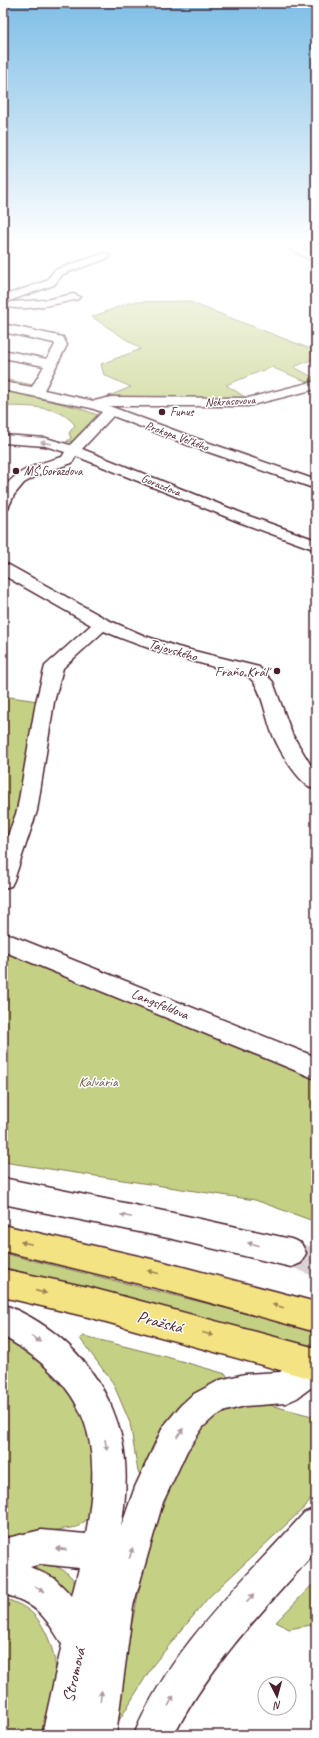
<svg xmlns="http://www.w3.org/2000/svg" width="319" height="1738" font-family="Caveat,sans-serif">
	<rect width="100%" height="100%" fill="#fff"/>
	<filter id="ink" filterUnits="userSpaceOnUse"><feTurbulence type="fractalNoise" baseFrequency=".025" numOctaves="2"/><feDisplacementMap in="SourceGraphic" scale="8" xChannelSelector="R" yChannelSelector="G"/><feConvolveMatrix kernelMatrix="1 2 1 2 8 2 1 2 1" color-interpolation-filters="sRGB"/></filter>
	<g filter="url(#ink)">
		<!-- green -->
		<path fill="#c4d084" stroke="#877858" d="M187 301 316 351V358L294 367 316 379V381L310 383 271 367 226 385 250 400 104 398 131 387 104 375 101 364 141 349 92 317 131 302Z
			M3 379 33 385 21 394 79 408 100 416 74 441 66 442 71 438 69 433 75 425C59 404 27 407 3 406Z
			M3 696 45 702 3 880Z
			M3 941 316 1068V1222L255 1200 3 1162Z
			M3 1253 278 1321 316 1332V1347L3 1267Z
			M84 1336 167 1357 226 1374 228 1378 140 1474 138 1472 130 1423 113 1383 81 1340 80 1338Z
			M3 1338 45 1362 82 1406 97 1453 89 1518 77 1527 3 1538Z
			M258 1402 316 1417V1492L307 1505 208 1598 153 1665 112 1732V1714L154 1522 172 1472 209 1417 234 1404Z
			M27 1558C42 1562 66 1566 74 1581 77 1586 76 1594 77 1600L25 1565Z
			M316 1581V1624L289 1629 276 1622Z
			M3 1598C15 1602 27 1607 35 1616 51 1634 57 1663 57 1686 56 1702 51 1719 48 1735H3Z"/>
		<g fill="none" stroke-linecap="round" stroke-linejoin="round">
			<!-- secondary-tunnel -->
			<path stroke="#dbd2d5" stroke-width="26" stroke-dasharray="26 13" stroke-linecap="butt" d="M291 1253 316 1263"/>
			<!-- street casing -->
			<g stroke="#4a1f2b" stroke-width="3">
				<path id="street" d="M279 243H292L316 256V263Z
					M105 253 110 256 109 258 63 274 54 285 3 303V296L46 281 55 270Z
					M74 294 80 297 78 299C66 302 14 314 6 305L12 302 45 300Z
					M3 324 63 337 67 345 44 390 94 401 111 397 248 398 316 381V389L248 406H109L198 439 316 480V489L188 445 113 416 82 449 249 516 316 540V550L239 522 76 456 72 463 42 473 24 483 14 495 8 508 3 510V489C16 470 40 463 62 457L65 452 45 446 3 443V435L46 438 70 445 102 412 91 408 3 390V382L32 387 44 366 3 358V350L47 359 55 345 54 343 3 332Z
					M3 563 9 565 108 620 145 636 178 647 259 667 273 682 292 734 310 764 316 771V790C299 785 279 750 272 733 267 720 262 694 255 684 253 680 249 678 247 675 198 663 150 651 104 631L63 668 54 702 37 811 14 880 11 886 3 888V849L17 811 36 702 45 666 91 625 3 575Z
					M3 932 316 1057V1079L3 951Z"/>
			</g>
			<!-- secondary casing -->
			<g stroke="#4a1f2b" stroke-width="3">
				<path id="secondary" d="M3 1178 173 1213 291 1239 301 1243 306 1253 301 1263 291 1267 173 1239 3 1204Z
					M3 1304C53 1324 90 1358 112 1408 116 1418 120 1429 122 1440 128 1469 126 1499 121 1527L135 1487 163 1427 181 1405 192 1395 220 1380 245 1374 280 1372 305 1353 316 1348V1384L297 1398 286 1403 245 1406 226 1411 214 1417 203 1427 187 1451 163 1502 133 1606 116 1735H42L62 1644C45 1616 35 1602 3 1594V1539L41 1530 86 1534C103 1438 89 1388 3 1336ZM41 1564 79 1568 72 1596 54 1578 30 1567Z
					M316 1508V1551C263 1611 211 1663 174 1735H134C170 1647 242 1583 304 1513Z"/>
			</g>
			<!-- primary casing -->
			<g stroke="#4a1f2b" stroke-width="3">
				<path id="primary" d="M3 1225 160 1261 316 1302V1332L160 1289 3 1251Z
					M3 1269 88 1287 316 1348V1380L88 1317 3 1297Z"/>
			</g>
			<!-- street -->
			<use href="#street" fill="#fff" fill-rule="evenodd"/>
			<!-- secondary -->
			<use href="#secondary" fill="#fff" fill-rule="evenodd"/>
			<!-- primary -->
			<use href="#primary" fill="#f4e382" fill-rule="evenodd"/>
		</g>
		<!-- one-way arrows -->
		<defs><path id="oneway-solid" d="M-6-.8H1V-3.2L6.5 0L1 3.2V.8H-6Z"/></defs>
		<g fill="#ae9aa0">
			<use href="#oneway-solid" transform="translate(46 443) rotate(-171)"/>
			<use href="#oneway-solid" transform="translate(126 1216) rotate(-168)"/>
			<use href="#oneway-solid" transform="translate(253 1244) rotate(-167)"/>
			<use href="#oneway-solid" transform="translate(36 1339) rotate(33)"/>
			<use href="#oneway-solid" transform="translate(180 1433) rotate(-56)"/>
			<use href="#oneway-solid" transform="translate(106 1445) rotate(80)"/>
			<use href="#oneway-solid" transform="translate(61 1549) rotate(-174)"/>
			<use href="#oneway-solid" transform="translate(131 1553) rotate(-74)"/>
			<use href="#oneway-solid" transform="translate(39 1589) rotate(30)"/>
			<use href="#oneway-solid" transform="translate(250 1598) rotate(-47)"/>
			<use href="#oneway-solid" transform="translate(101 1696) rotate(-82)"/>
			<use href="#oneway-solid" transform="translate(171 1701) rotate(-61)"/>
		</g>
		<g fill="#9f8156">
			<use href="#oneway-solid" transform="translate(26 1243) rotate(-168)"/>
			<use href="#oneway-solid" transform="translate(153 1272) rotate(-166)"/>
			<use href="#oneway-solid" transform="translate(41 1292) rotate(13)"/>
			<use href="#oneway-solid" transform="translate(278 1306) rotate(-164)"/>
			<use href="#oneway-solid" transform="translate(208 1334) rotate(14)"/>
		</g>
	</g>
	<!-- sky -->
	<linearGradient id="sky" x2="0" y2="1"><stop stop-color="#7fbee6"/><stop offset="0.5" stop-color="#fff"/><stop offset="1" stop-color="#fff" stop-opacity="0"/></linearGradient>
	<rect width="319" height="487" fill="url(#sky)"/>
	<!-- markers -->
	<g fill="#4a1f2b" stroke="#fff" stroke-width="1.5">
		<circle cx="162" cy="412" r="4"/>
		<circle cx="16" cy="471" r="4"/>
		<circle cx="277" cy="671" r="4"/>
	</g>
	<g text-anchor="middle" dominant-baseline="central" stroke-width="3" stroke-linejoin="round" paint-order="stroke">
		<!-- far-street labels -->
		<g font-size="12" fill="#4a1f2b" stroke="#fff">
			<text transform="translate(230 401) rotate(-3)">Nekrasovova</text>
			<text transform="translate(177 436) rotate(20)">Prokopa Veľkého</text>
			<text transform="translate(161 485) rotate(22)">Gorazdova</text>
		</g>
		<!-- far-poi labels -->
		<g font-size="12" fill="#4a1f2b" stroke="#fff" text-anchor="start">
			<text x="170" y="412">Funus</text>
			<text x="24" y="471">MŠ Gorazdova</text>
		</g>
		<!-- street labels -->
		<g font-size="14" fill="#4a1f2b" stroke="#fff">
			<text transform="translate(173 650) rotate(16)">Tajovského</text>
			<text transform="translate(160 1004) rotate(22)">Langsfeldova</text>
		</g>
		<!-- poi labels -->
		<g font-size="14" fill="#4a1f2b" stroke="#fff" text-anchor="end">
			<text x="269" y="671">Fraňo Kráľ</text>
		</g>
		<!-- park labels -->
		<g font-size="14" fill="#6f5446" stroke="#fff">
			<text x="98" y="1081">Kalvária</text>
		</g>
		<!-- near-street labels -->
		<g font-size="17" fill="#4a1f2b" stroke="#fff">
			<text transform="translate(160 1322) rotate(15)">Pražská</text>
			<text transform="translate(74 1675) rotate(-77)">Stromová</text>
		</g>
	</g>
	<!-- margin -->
	<rect width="319" height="1738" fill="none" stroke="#fff" stroke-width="16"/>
	<rect x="8" y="8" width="303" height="1722" fill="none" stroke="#4a1f2b" stroke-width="1.5" filter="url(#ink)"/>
	<!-- north arrow -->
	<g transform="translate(277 1696) rotate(174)"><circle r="19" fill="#ffffff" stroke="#b7a5aa"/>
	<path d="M0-3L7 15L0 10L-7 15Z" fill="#4a1f2b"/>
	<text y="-6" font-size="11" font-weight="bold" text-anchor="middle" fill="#4a1f2b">N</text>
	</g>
</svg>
